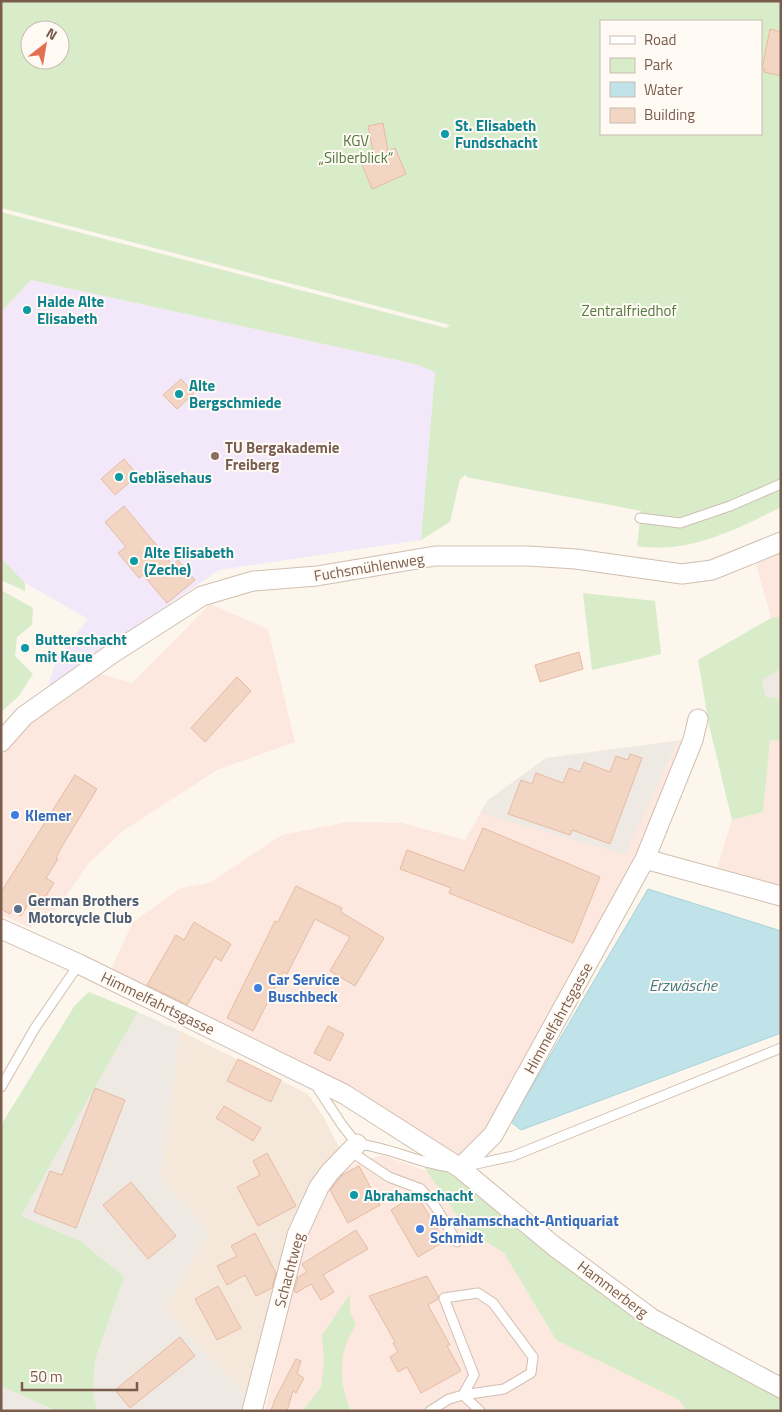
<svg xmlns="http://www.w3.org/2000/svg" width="782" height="1412" font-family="'Titillium Web',sans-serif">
	<rect width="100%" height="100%" fill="#fdf6ec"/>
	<!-- residential -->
	<path fill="#f5e8da" d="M180 1031 308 1094 323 1116 340 1149 316 1172 308 1196 284 1241 281 1277 247 1396 164 1309 209 1233 161 1178Z"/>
	<!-- commercial -->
	<path fill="#fde8e0" d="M781 553V616L771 618 756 564Z
		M210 604 268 629 295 742 217 770 123 831 89 863 51 917 39 911 31 928 1 915V757L29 724 100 674 132 683Z
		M688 739 679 775 493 1135 460 1168 344 1094 107 978 133 922 181 888 209 883 282 835 348 822 403 823 465 840 488 800 546 758Z
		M770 739 781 741V896L714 878 732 820 763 812Z
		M382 1155 427 1171 466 1229 504 1253 556 1340 679 1400 687 1411H265L284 1323 293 1266 328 1182 355 1164Z"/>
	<!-- industrial -->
	<path fill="#efe9e4" d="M781 669V699L766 697 762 679Z
		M678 741 625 855 480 813 488 800 546 758Z
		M138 1012 180 1031 161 1178 209 1233 164 1309 247 1396 244 1411H97L93 1391 95 1360 124 1277 21 1216Z
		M1 1386 17 1392 57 1411H1Z"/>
	<!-- education -->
	<path fill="#f3e8fa" d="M31 280 415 364 435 372 421 540 219 570 50 686 49 682 57 658 88 619 25 583 1 558V312Z"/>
	<!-- green -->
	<path fill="#d8ecc9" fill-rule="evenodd" d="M1 1H781V507C735 530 689 554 637 546L641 511 466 477 467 474 460 479 450 522 421 540 435 372 415 364 31 280 1 312V212L446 328 450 325 1 208ZM601 21H761V134H601ZM30 30H60V60H30Z
		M1 558 25 583V591L1 580Z
		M1 590 33 608 32 625 17 637 15 656 33 674 19 696 1 712Z
		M583 593 655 601 661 654 592 670Z
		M781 616V669L762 680 766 697 781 699V741L770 740 763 812 732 820 709 725 698 660 771 618Z
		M89 992 138 1012 21 1216 80 1241 124 1277 95 1360 93 1391 97 1411H57L1 1386V1125L75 1005Z
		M420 1161 460 1168 651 1318 781 1388V1411H687L679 1400 556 1340 504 1253 466 1229Z
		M350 1294V1312L356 1325C338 1351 338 1382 351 1411H302L321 1387 324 1361 322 1335Z"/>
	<!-- water -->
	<path fill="#bfe3e8" stroke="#a5d3da" d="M648 889 781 931V1033L521 1130 511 1122Z"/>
	<!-- building -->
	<path fill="#f3d5c3" stroke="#e6bba3" d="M770 29 781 32V76L764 72 765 69H762Z
		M383 123 388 151 395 148 406 174 372 189 361 162 374 157 368 126Z
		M181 379 194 393 177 409 163 395Z
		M124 459 138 475 115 495 101 479Z
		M124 506 173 565 178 560 195 580 167 603 143 575 139 578 118 553 126 547 105 522Z
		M579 652 583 669 540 682 535 665Z
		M237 677 251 691 205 742 191 728Z
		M630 754 642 758 610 844 572 830 570 835 508 814 521 780 532 784 536 773 563 783 569 768 580 772 584 762 610 772 616 756 628 760Z
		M75 775 97 789 61 848 56 858 58 859 46 878 54 883 41 904 31 899 21 916 12 910 10 914 1 909V892Z
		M483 828 600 877 573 943 449 893 451 888 400 869 407 850 464 871Z
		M296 886 342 908 341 912 384 938 355 986 330 971 350 937 315 919 287 974 283 972 253 1031 227 1018 275 921 278 922Z
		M194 922 231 944 221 961 215 957 187 1005 147 985 176 935 184 940Z
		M328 1026 344 1034 330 1061 314 1053Z
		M238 1059 281 1080 271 1102 227 1081Z
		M95 1088 125 1100 76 1228 34 1212 50 1171 62 1175Z
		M224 1106 261 1128 253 1141 216 1118Z
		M267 1153 296 1206 258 1226 237 1187 260 1175 253 1161Z
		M359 1166 380 1205 348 1223 330 1190 342 1175Z
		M131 1182 176 1236 148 1259 103 1205Z
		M416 1194 445 1241 418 1257 391 1210Z
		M356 1230 368 1249 323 1275 334 1292 321 1300 311 1284 296 1293 294 1291 298 1277 307 1272 302 1264Z
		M255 1233 276 1273 272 1288 256 1296 245 1275 227 1285 217 1266 237 1256 231 1246Z
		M427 1276 438 1296V1299L428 1305 450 1345 447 1346 461 1371 421 1393 407 1367 398 1372 390 1357 398 1352 393 1343 395 1342 369 1296Z
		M218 1286 241 1328 217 1340 195 1299Z
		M180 1337 195 1356 130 1408 115 1390Z
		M296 1359 301 1361 297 1374 304 1378 296 1393 293 1391 287 1411H271L275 1399Z"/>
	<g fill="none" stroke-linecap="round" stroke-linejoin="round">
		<!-- service casing -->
		<g stroke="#d1beb0" stroke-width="11">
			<path id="service" d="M640 518 680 523 730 506 781 484
				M315 1084 342 1125 357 1144C390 1147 417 1163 449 1167
				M1 1087 35 1028 79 964
				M350 1151 389 1177 421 1189 435 1206 457 1242
				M467 1166 513 1156 781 1048
				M478 1293 493 1303 533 1357 531 1373 504 1389 463 1395 474 1375 444 1298Z
				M430 1411 449 1399 463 1395 480 1411"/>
		</g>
		<!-- minor casing -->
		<g stroke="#d1beb0" stroke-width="21">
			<path id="minor" d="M1 742 24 716 113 653 202 596 253 581 317 576 435 556H528L576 559 682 574 712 570 781 542
				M645 859 781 896
				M1 929 79 964 344 1094 460 1168 554 1246 651 1318 781 1388
				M460 1168 493 1135 645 859 693 740 698 719
				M252 1411 297 1235 319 1187 330 1172 357 1144"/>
		</g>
		<!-- service -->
		<use href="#service" stroke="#fff" stroke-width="9"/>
		<!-- minor -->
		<use href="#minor" stroke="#fff" stroke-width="19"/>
	</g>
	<!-- markers -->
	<g fill="#0f9aa8" stroke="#fffaf3" stroke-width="2">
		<circle cx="445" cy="134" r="5"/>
		<circle cx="27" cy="310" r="5"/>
		<circle cx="179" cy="394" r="5"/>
		<circle cx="119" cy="477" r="5"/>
		<circle cx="134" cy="561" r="5"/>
		<circle cx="25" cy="648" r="5"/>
		<circle cx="354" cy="1195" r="5"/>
	</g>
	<circle fill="#8d6e63" stroke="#fffaf3" stroke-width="2" cx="215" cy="456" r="5"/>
	<g fill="#3f7fe0" stroke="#fffaf3" stroke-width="2">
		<circle cx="15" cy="815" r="5"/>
		<circle cx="258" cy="988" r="5"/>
		<circle cx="420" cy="1229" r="5"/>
	</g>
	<circle fill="#5c6f8a" stroke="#fffaf3" stroke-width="2" cx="18" cy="909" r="5"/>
	<g text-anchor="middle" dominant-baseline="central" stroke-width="4" stroke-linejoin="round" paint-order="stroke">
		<!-- culture labels -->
		<g font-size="15" font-weight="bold" fill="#0d838f" stroke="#fffaf3" text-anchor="start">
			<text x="455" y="125">St. Elisabeth<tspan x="455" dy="17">Fundschacht</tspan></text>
			<text x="37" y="301">Halde Alte<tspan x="37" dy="17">Elisabeth</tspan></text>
			<text x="189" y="385">Alte<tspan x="189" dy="17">Bergschmiede</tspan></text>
			<text x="129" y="477">Gebläsehaus</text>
			<text x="144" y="552">Alte Elisabeth<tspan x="144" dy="17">(Zeche)</tspan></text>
			<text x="35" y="639">Butterschacht<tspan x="35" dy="17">mit Kaue</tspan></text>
			<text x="364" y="1195">Abrahamschacht</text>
		</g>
		<!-- park labels -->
		<g font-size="15" fill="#537a41" stroke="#fffaf3">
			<text x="356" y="140">KGV<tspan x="356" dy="17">„Silberblick“</tspan></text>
			<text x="629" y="310">Zentralfriedhof</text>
		</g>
		<!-- education labels -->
		<g font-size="15" font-weight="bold" fill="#785e54" stroke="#fffaf3" text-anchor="start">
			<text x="225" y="447">TU Bergakademie<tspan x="225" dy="17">Freiberg</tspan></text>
		</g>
		<!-- street labels -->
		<g font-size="15" fill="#7a5c4d" stroke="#fffaf3">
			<text transform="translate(369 567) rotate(-9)">Fuchsmühlenweg</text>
			<text transform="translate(158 1003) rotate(26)">Himmelfahrtsgasse</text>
			<text transform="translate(558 1018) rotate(-61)">Himmelfahrtsgasse</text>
			<text transform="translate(289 1270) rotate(-75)">Schachtweg</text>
			<text transform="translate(613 1289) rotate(37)">Hammerberg</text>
		</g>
		<!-- shop labels -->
		<g font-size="15" font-weight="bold" fill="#366cbe" stroke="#fffaf3" text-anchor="start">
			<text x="25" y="815">Klemer</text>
			<text x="268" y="979">Car Service<tspan x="268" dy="17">Buschbeck</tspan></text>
			<text x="430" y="1220">Abrahamschacht-Antiquariat<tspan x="430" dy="17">Schmidt</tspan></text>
		</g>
		<!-- service labels -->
		<g font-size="15" font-weight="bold" fill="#4e5e75" stroke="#fffaf3" text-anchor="start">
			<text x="28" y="900">German Brothers<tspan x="28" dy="17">Motorcycle Club</tspan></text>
		</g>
		<!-- water labels -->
		<g font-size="16" font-style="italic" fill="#437c86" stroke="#fffaf3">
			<text x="683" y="985">Erzwäsche</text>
		</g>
	</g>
	<!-- border -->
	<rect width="782" height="1412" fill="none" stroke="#7a5c4d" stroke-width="5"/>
	<!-- legend -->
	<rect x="600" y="20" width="162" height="115" fill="#fffaf3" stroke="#cabbb1"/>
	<rect x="610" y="36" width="25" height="8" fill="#ffffff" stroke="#cabbb1"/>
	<text x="644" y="45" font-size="15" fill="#7a5c4d">Road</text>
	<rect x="610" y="58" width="25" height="15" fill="#d8ecc9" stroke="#cabbb1"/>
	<text x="644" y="70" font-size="15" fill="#7a5c4d">Park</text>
	<rect x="610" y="82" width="25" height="15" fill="#bfe3e8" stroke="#cabbb1"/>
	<text x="644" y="95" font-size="15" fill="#7a5c4d">Water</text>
	<rect x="610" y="108" width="25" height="15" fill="#f3d5c3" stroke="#cabbb1"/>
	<text x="644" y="120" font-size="15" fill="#7a5c4d">Building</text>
	<!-- north arrow -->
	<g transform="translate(45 45) rotate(31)"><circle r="24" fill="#fffaf3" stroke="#cabbb1"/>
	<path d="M0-4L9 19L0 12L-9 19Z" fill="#e76f51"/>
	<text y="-8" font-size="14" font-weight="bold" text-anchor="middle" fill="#7a5c4d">N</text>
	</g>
	<!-- scale -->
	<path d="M22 1382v8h115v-8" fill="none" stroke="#7a5c4d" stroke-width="2.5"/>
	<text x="30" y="1382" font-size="15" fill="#7a5c4d" stroke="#fffaf3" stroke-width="4" paint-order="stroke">50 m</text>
</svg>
